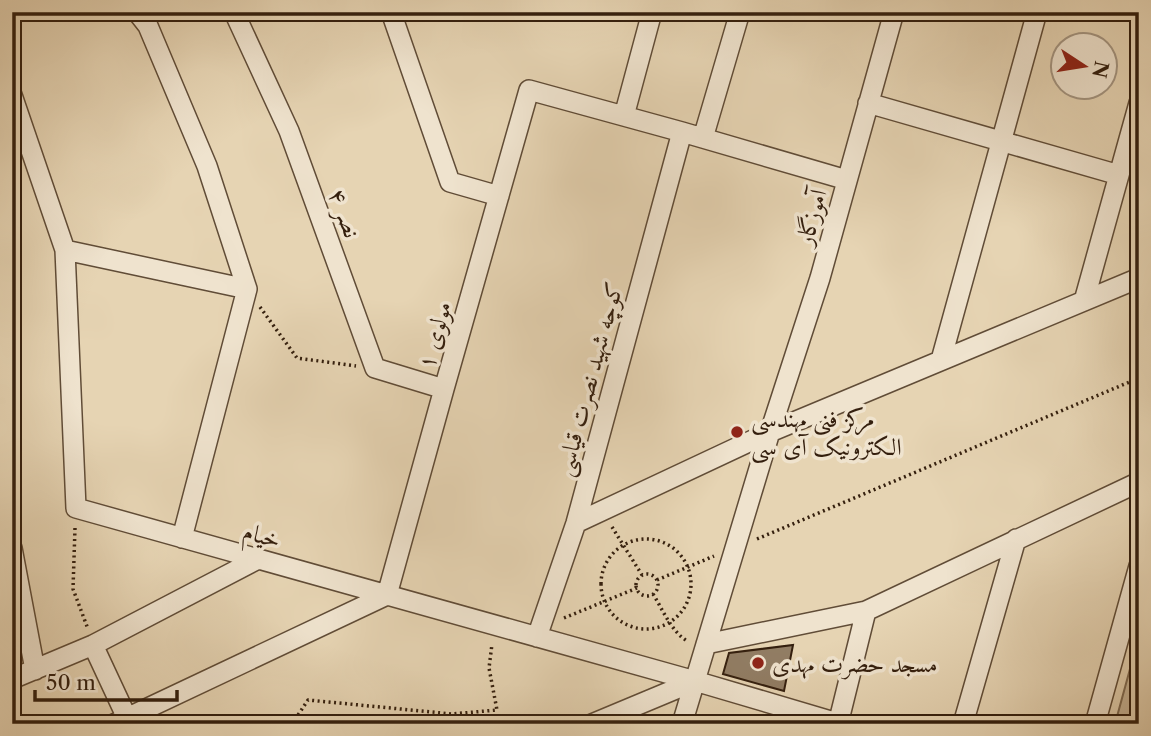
<svg xmlns="http://www.w3.org/2000/svg" width="1151" height="736" font-family="'Libre Caslon Text',Amiri,serif">
	<rect width="100%" height="100%" fill="#e6d4b3"/>
	<filter id="stains"><feTurbulence type="fractalNoise" baseFrequency=".00286" numOctaves="4"/><feColorMatrix values="0 0 0 0 .2 0 0 0 0 .09 0 0 0 0 .02 0 0 0 .5 -.17"/></filter>
	<radialGradient id="worn" r=".72"><stop offset=".6" stop-color="#630" stop-opacity="0"/><stop offset="1" stop-color="#630" stop-opacity=".3"/></radialGradient>
	<!-- green -->
	<path fill="#c8b597" stroke="#7e6a52" stroke-width="2" d="M1139 636V724H1115Z"/>
	<!-- building -->
	<path fill="#917d64" stroke="#341f0e" stroke-width="2" d="M793 645 784 691 723 674 729 653Z"/>
	<g fill="none" stroke-linecap="round" stroke-linejoin="round">
		<!-- minor casing -->
		<g stroke="#604c37" stroke-width="22">
			<path id="minor" d="M137 12 148 26 207 166 247 289
				M234 12 289 131 375 368 444 389
				M391 12 450 182 499 196
				M12 95 65 250 76 508 695 681 841 724
				M868 103 1119 175
				M624 116 652 12
				M703 138 740 12
				M65 250 247 289
				M1084 301 1139 103
				M941 360 1037 12
				M576 523 770 432 1139 278
				M182 538 247 289
				M12 548 35 670
				M537 637 576 523 682 132
				M706 644 866 611 1139 482
				M93 645 127 718
				M12 679 93 645 258 559
				M114 724 387 595 444 389 529 90 682 132 847 180
				M592 724 695 681
				M682 724 770 432 820 278 894 12
				M838 724 866 611
				M963 724 1016 539
				M1095 724 1139 566"/>
		</g>
		<!-- path -->
		<path stroke="#341f0e" stroke-width="3.5" stroke-dasharray="2 3.5" stroke-linecap="butt" d="M260 307 297 358 356 366
			M612 527 642 575
			M75 528 73 589 88 629
			M601 584a45 45 0 1 1 90 0a45 45 0 1 1-90 0Z
			M757 539 1139 378
			M636 585a11 11 0 1 1 22 0a11 11 0 1 1-22 0Z
			M657 580 714 556
			M653 594C663 610 671 631 687 641
			M564 618 637 588
			M292 724 308 700 452 714 497 710 489 668 492 644"/>
		<!-- minor -->
		<use href="#minor" stroke="#efe3ce" stroke-width="19"/>
	</g>
	<!-- markers -->
	<g fill="#8f2418" stroke="#efe3ce" stroke-width="2.5">
		<circle cx="737" cy="432" r="7"/>
		<circle cx="758" cy="663" r="7"/>
	</g>
	<g text-anchor="middle" dominant-baseline="central" stroke-width="7" stroke-linejoin="round" paint-order="stroke">
		<!-- street labels -->
		<g font-size="24" fill="#341f0e" stroke="#efe3ce">
			<text transform="translate(345 213) rotate(70)">نصر ۴</text>
			<text transform="translate(811 217) rotate(-74)">آموزگار</text>
			<text transform="translate(434 335) rotate(-74)">مولوی ۱</text>
			<text transform="translate(589 379) rotate(-75)">کوچه شهید نصرت قیاسی</text>
			<text transform="translate(262 535) rotate(16)">خیام</text>
		</g>
		<!-- poi labels -->
		<g font-size="24" fill="#341f0e" stroke="#efe3ce" text-anchor="start">
			<text x="751" y="418">مرکز فنی مهندسی<tspan x="751" dy="28">الکترونیک آی سی</tspan></text>
			<text x="772" y="663">مسجد حضرت مهدی</text>
		</g>
	</g>
	<!-- margin -->
	<rect width="1151" height="736" fill="none" stroke="#e6d4b3" stroke-width="42"/>
	<rect x="14" y="14" width="1123" height="708" fill="none" stroke="#341f0e" stroke-width="3.5"/>
	<rect x="21" y="21" width="1109" height="694" fill="none" stroke="#341f0e" stroke-width="2"/>
	<!-- north arrow -->
	<g transform="translate(1084 66) rotate(102)"><circle r="33" fill="#efe3ce" stroke="#a49581" stroke-width="2"/>
	<path d="M0-5L12 26L0 18L-12 26Z" fill="#8f2418"/>
	<text y="-10" font-size="19" font-weight="bold" text-anchor="middle" fill="#341f0e">N</text>
	</g>
	<!-- scale -->
	<path d="M35 690v10h142v-10" fill="none" stroke="#341f0e" stroke-width="3.5"/>
	<text x="46" y="690" font-size="21" fill="#341f0e" stroke="#efe3ce" stroke-width="5" paint-order="stroke">50 m</text>
	<rect width="100%" height="100%" filter="url(#stains)"/>
	<rect width="100%" height="100%" fill="url(#worn)"/>
</svg>
